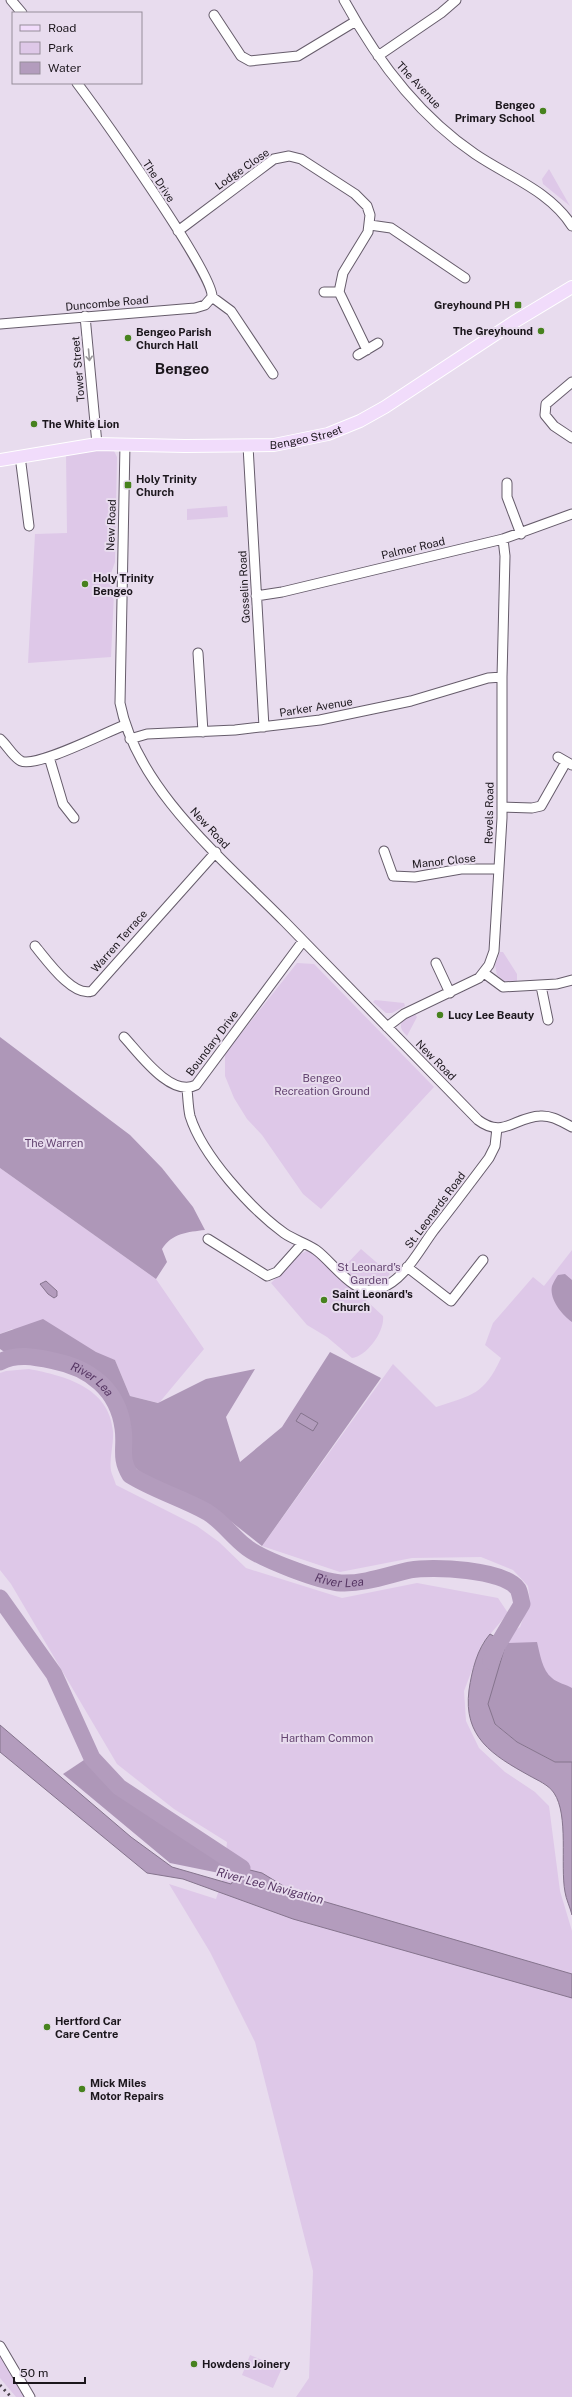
<svg xmlns="http://www.w3.org/2000/svg" width="572" height="2397" font-family="'Public Sans',sans-serif">
	<rect width="100%" height="100%" fill="#e8dcee"/>
	<!-- green -->
	<path fill="#dec8e8" d="M549 169 570 206 543 184 542 179Z
		M111 450 114 451 117 457 115 562 109 579 114 593 111 657 28 663 35 534 67 533 66 453Z
		M227 506 228 517 187 520V509Z
		M500 952H503L517 974V982L504 981 497 975 495 965Z
		M297 963 314 964 434 1087 321 1209 303 1194 262 1135 247 1119 234 1098 225 1076V1054Z
		M375 1000 404 1003 405 1006 392 1013H386L373 1002Z
		M415 1014 417 1017 407 1036C395 1025 402 1019 415 1014Z
		M0 1168 156 1279 204 1349 159 1403 130 1396 115 1360 12 1329 0 1334Z
		M361 1249 390 1274C370 1296 361 1285 342 1269Z
		M572 1250V1762L487 1704 506 1643 512 1632 520 1627 530 1600 528 1586 513 1570 481 1557 412 1558 340 1572 262 1546 393 1364 436 1407C472 1395 484 1395 501 1358L485 1345 493 1323 533 1277 544 1286Z
		M307 1251 316 1254 383 1316C385 1331 367 1356 352 1358L327 1337 307 1325 271 1283 300 1254Z
		M29 1369C65 1376 109 1387 113 1431 114 1444 109 1458 111 1471 112 1475 115 1481 116 1485L197 1526 219 1542 246 1568 342 1598 417 1583 498 1598 508 1613 482 1644 464 1691 466 1721 479 1748 505 1772 535 1792 549 1806 560 1891 572 1931V2397H296L309 2378 313 2271 255 2042 210 1952 169 1884 216 1899 224 1874 227 1842 174 1809 117 1764 11 1584 0 1570V1373L6 1371Z
		M0 2353 26 2397H16L0 2378Z
		M250 2355 282 2368 273 2388 242 2375Z"/>
	<!-- forest -->
	<path fill="#ae97b8" d="M0 1037 130 1135 162 1168 193 1207 205 1230C188 1232 172 1233 162 1249L167 1262 156 1279 0 1168Z
		M565 1274 572 1280V1322C562 1315 549 1299 552 1286 553 1283 556 1278 558 1275Z
		M43 1319 96 1352 115 1360 130 1396 158 1403 206 1379 255 1369 226 1417 240 1462 282 1427 330 1352 381 1378 262 1546 210 1505 144 1476 128 1461V1439L122 1407 99 1372 67 1357 9 1355 0 1349V1334Z
		M537 1642C540 1654 542 1670 552 1678 557 1683 566 1684 572 1688V1762H555L517 1742 495 1724 487 1704 506 1643Z
		M87 1758C118 1807 179 1828 225 1861L224 1874 170 1863 63 1774Z"/>
	<!-- water -->
	<path fill="#b39cbd" stroke="#85748d" d="M46 1281 57 1291V1296L54 1298 48 1294 40 1284Z
		M301 1413 318 1423 313 1431 296 1421Z
		M490 1634 506 1643 488 1704 495 1724 517 1742 555 1762H572V1915C570 1907 566 1899 565 1892 560 1865 569 1815 554 1793 549 1785 537 1780 530 1776 492 1755 463 1737 469 1690 472 1670 477 1649 490 1634Z
		M0 1725 131 1837 172 1867 231 1884 242 1868 262 1873 295 1893 572 1974V1998L293 1919 183 1879 147 1873 0 1752Z"/>
	<g fill="none" stroke-linecap="round" stroke-linejoin="round">
		<!-- river -->
		<g stroke="#b39cbd" stroke-width="17">
			<path id="s1" d="M0 1362C17 1353 35 1357 54 1361 90 1368 118 1390 123 1428 126 1447 119 1457 130 1475 154 1490 182 1498 207 1512 222 1521 232 1536 245 1546 260 1559 322 1582 341 1583 364 1584 388 1575 410 1570 432 1566 504 1569 518 1589 520 1593 521 1600 522 1604L497 1646 491 1661"/>
			<path d="M0 1598 54 1674 92 1758 119 1787 242 1868"/>
		</g>
		<!-- minor casing -->
		<g stroke="#665c6b" stroke-width="11">
			<path id="minor" d="M11 0 22 13
				M344 0C376 59 419 116 475 154 509 177 550 191 572 226
				M214 15 241 56 250 61 298 56 356 21
				M378 56 441 13 456 0
				M370 225 391 228 465 278
				M178 231 274 159 289 156 301 159 355 194 367 206 370 215 368 232 343 273 339 292 367 350
				M324 292H339
				M212 297 231 311 273 374
				M85 316 97 444
				M0 324 195 308 205 305 212 297C215 275 98 111 77 83
				M358 355 378 343
				M572 382 546 404 545 415 554 426 572 438
				M125 444 120 703C137 790 225 861 285 922 349 988 413 1054 478 1120 503 1139 515 1117 540 1116 552 1115 562 1122 572 1127
				M248 446 264 727
				M20 456 29 526
				M507 483V497L521 534
				M256 596 282 592 503 539 572 514
				M198 653 203 732
				M0 739C7 745 13 757 21 761 37 768 106 732 125 725
				M130 739 147 734 235 730 320 720 411 701 488 678 502 677
				M49 757 63 804 74 818
				M558 757 572 765
				M502 807 532 808 541 806 566 762
				M384 851 393 876 415 877 461 869H499
				M35 946C46 959 73 998 92 991L216 852
				M436 963 450 993
				M484 973 503 987 557 984 572 980
				M541 986 548 1020
				M387 1027 404 1014 479 978 489 965 494 951 502 818V677L505 556 503 539
				M124 1037C139 1053 171 1098 196 1085L303 941
				M187 1089C188 1098 188 1107 190 1116 202 1155 251 1209 284 1233 294 1240 306 1243 316 1250 333 1262 355 1298 379 1289 404 1281 419 1250 434 1230 453 1206 471 1182 489 1158L495 1146 497 1128
				M208 1239 267 1276 277 1272 302 1244
				M407 1267 451 1301 483 1260
				M0 2346 30 2397"/>
		</g>
		<!-- major casing -->
		<g stroke="#fff" stroke-width="14">
			<g id="major">
				<path id="s2" d="M0 460 97 444 185 446 274 445 328 434 360 421 385 407 514 322 572 287"/>
			</g>
		</g>
		<!-- minor -->
		<use href="#minor" stroke="#fff" stroke-width="9"/>
		<!-- major -->
		<use href="#major" stroke="#f1dcfb" stroke-width="12"/>
		<!-- rail -->
		<path stroke="#48414a" stroke-width="3" stroke-dasharray="2 4" stroke-linecap="butt" d="M0 2385 11 2397"/>
	</g>
	<!-- one-way arrows -->
	<defs><path id="oneway-shaft" d="M-6 0H5M1.5-3L5.5 0L1.5 3" fill="none" stroke-width="1.6" stroke-linecap="round" stroke-linejoin="round"/></defs>
	<use stroke="#989699" href="#oneway-shaft" transform="translate(89 355) rotate(85)"/>
	<!-- markers -->
	<g fill="#47821e" stroke="#e8dcee" stroke-width="1.5">
		<circle cx="543" cy="111" r="4"/>
		<rect x="514" y="301" width="8" height="8" rx="2"/>
		<circle cx="541" cy="331" r="4"/>
		<circle cx="128" cy="338" r="4"/>
		<circle cx="34" cy="424" r="4"/>
		<rect x="124" y="481" width="8" height="8" rx="2"/>
		<circle cx="85" cy="584" r="4"/>
		<circle cx="440" cy="1015" r="4"/>
		<circle cx="324" cy="1300" r="4"/>
		<circle cx="47" cy="2027" r="4"/>
		<circle cx="82" cy="2089" r="4"/>
		<circle cx="194" cy="2364" r="4"/>
	</g>
	<g text-anchor="middle" dominant-baseline="central" stroke-width="4" stroke-linejoin="round" paint-order="stroke">
		<!-- street labels -->
		<g font-size="11" fill="#1b161c" stroke="#e8dcee">
			<text transform="translate(419 85) rotate(47)">The Avenue</text>
			<text transform="translate(242 169) rotate(-35)">Lodge Close</text>
			<text transform="translate(159 181) rotate(56)">The Drive</text>
			<text transform="translate(107 303) rotate(-5)">Duncombe Road</text>
			<text transform="translate(78 369) rotate(-95)">Tower Street</text>
			<text stroke="none"><textPath href="#s2" startOffset="308">Bengeo Street</textPath></text>
			<text transform="translate(111 525) rotate(-88)">New Road</text>
			<text transform="translate(413 548) rotate(-13)">Palmer Road</text>
			<text transform="translate(244 587) rotate(-93)">Gosselin Road</text>
			<text transform="translate(316 707) rotate(-9)">Parker Avenue</text>
			<text transform="translate(489 813) rotate(-89)">Revels Road</text>
			<text transform="translate(210 828) rotate(47)">New Road</text>
			<text transform="translate(444 861) rotate(-6)">Manor Close</text>
			<text transform="translate(119 941) rotate(-49)">Warren Terrace</text>
			<text transform="translate(212 1043) rotate(-53)">Boundary Drive</text>
			<text transform="translate(436 1060) rotate(45)">New Road</text>
			<text transform="translate(435 1210) rotate(-53)">St. Leonards Road</text>
		</g>
		<!-- poi labels -->
		<g font-size="11" font-weight="bold" fill="#1b161c" stroke="#e8dcee" text-anchor="start">
			<text x="535" y="105" text-anchor="end">Bengeo<tspan x="535" dy="13">Primary School</tspan></text>
			<text x="510" y="305" text-anchor="end">Greyhound PH</text>
			<text x="533" y="331" text-anchor="end">The Greyhound</text>
			<text x="136" y="332">Bengeo Parish<tspan x="136" dy="13">Church Hall</tspan></text>
			<text x="42" y="424">The White Lion</text>
			<text x="136" y="479">Holy Trinity<tspan x="136" dy="13">Church</tspan></text>
			<text x="93" y="578">Holy Trinity<tspan x="93" dy="13">Bengeo</tspan></text>
			<text x="448" y="1015">Lucy Lee Beauty</text>
			<text x="332" y="1294">Saint Leonard's<tspan x="332" dy="13">Church</tspan></text>
			<text x="55" y="2021">Hertford Car<tspan x="55" dy="13">Care Centre</tspan></text>
			<text x="90" y="2083">Mick Miles<tspan x="90" dy="13">Motor Repairs</tspan></text>
			<text x="202" y="2364">Howdens Joinery</text>
		</g>
		<!-- park labels -->
		<g font-size="11" fill="#634370" stroke="#e8dcee">
			<text x="322" y="1078">Bengeo<tspan x="322" dy="13">Recreation Ground</tspan></text>
			<text x="54" y="1143">The Warren</text>
			<text x="369" y="1267">St Leonard's<tspan x="369" dy="13">Garden</tspan></text>
			<text x="327" y="1738">Hartham Common</text>
		</g>
		<!-- water labels -->
		<g font-size="12" font-style="italic" fill="#573764" stroke="#e8dcee">
			<text stroke="none"><textPath href="#s1" startOffset="98">River Lea</textPath></text>
			<text stroke="none"><textPath href="#s1" startOffset="445">River Lea</textPath></text>
			<text transform="translate(270 1886) rotate(15)">River Lee Navigation</text>
		</g>
		<!-- district labels -->
		<g font-size="15" font-weight="bold" fill="#1b161c" stroke="#e8dcee">
			<text x="182" y="368">Bengeo</text>
		</g>
	</g>
	<!-- legend -->
	<rect x="12" y="12" width="130" height="72" fill="#e8dcee" stroke="#968d9a"/>
	<rect x="20" y="25" width="20" height="6" fill="#f1dcfb" stroke="#968d9a"/>
	<text x="48" y="32" font-size="12" fill="#1b161c">Road</text>
	<rect x="20" y="42" width="20" height="12" fill="#dec8e8" stroke="#968d9a"/>
	<text x="48" y="52" font-size="12" fill="#1b161c">Park</text>
	<rect x="20" y="62" width="20" height="12" fill="#b39cbd" stroke="#968d9a"/>
	<text x="48" y="72" font-size="12" fill="#1b161c">Water</text>
	<!-- scale -->
	<path d="M14 2377v6h71v-6" fill="none" stroke="#1b161c" stroke-width="2"/>
	<text x="20" y="2377" font-size="12" fill="#1b161c" stroke="#e8dcee" stroke-width="3" paint-order="stroke">50 m</text>
</svg>
